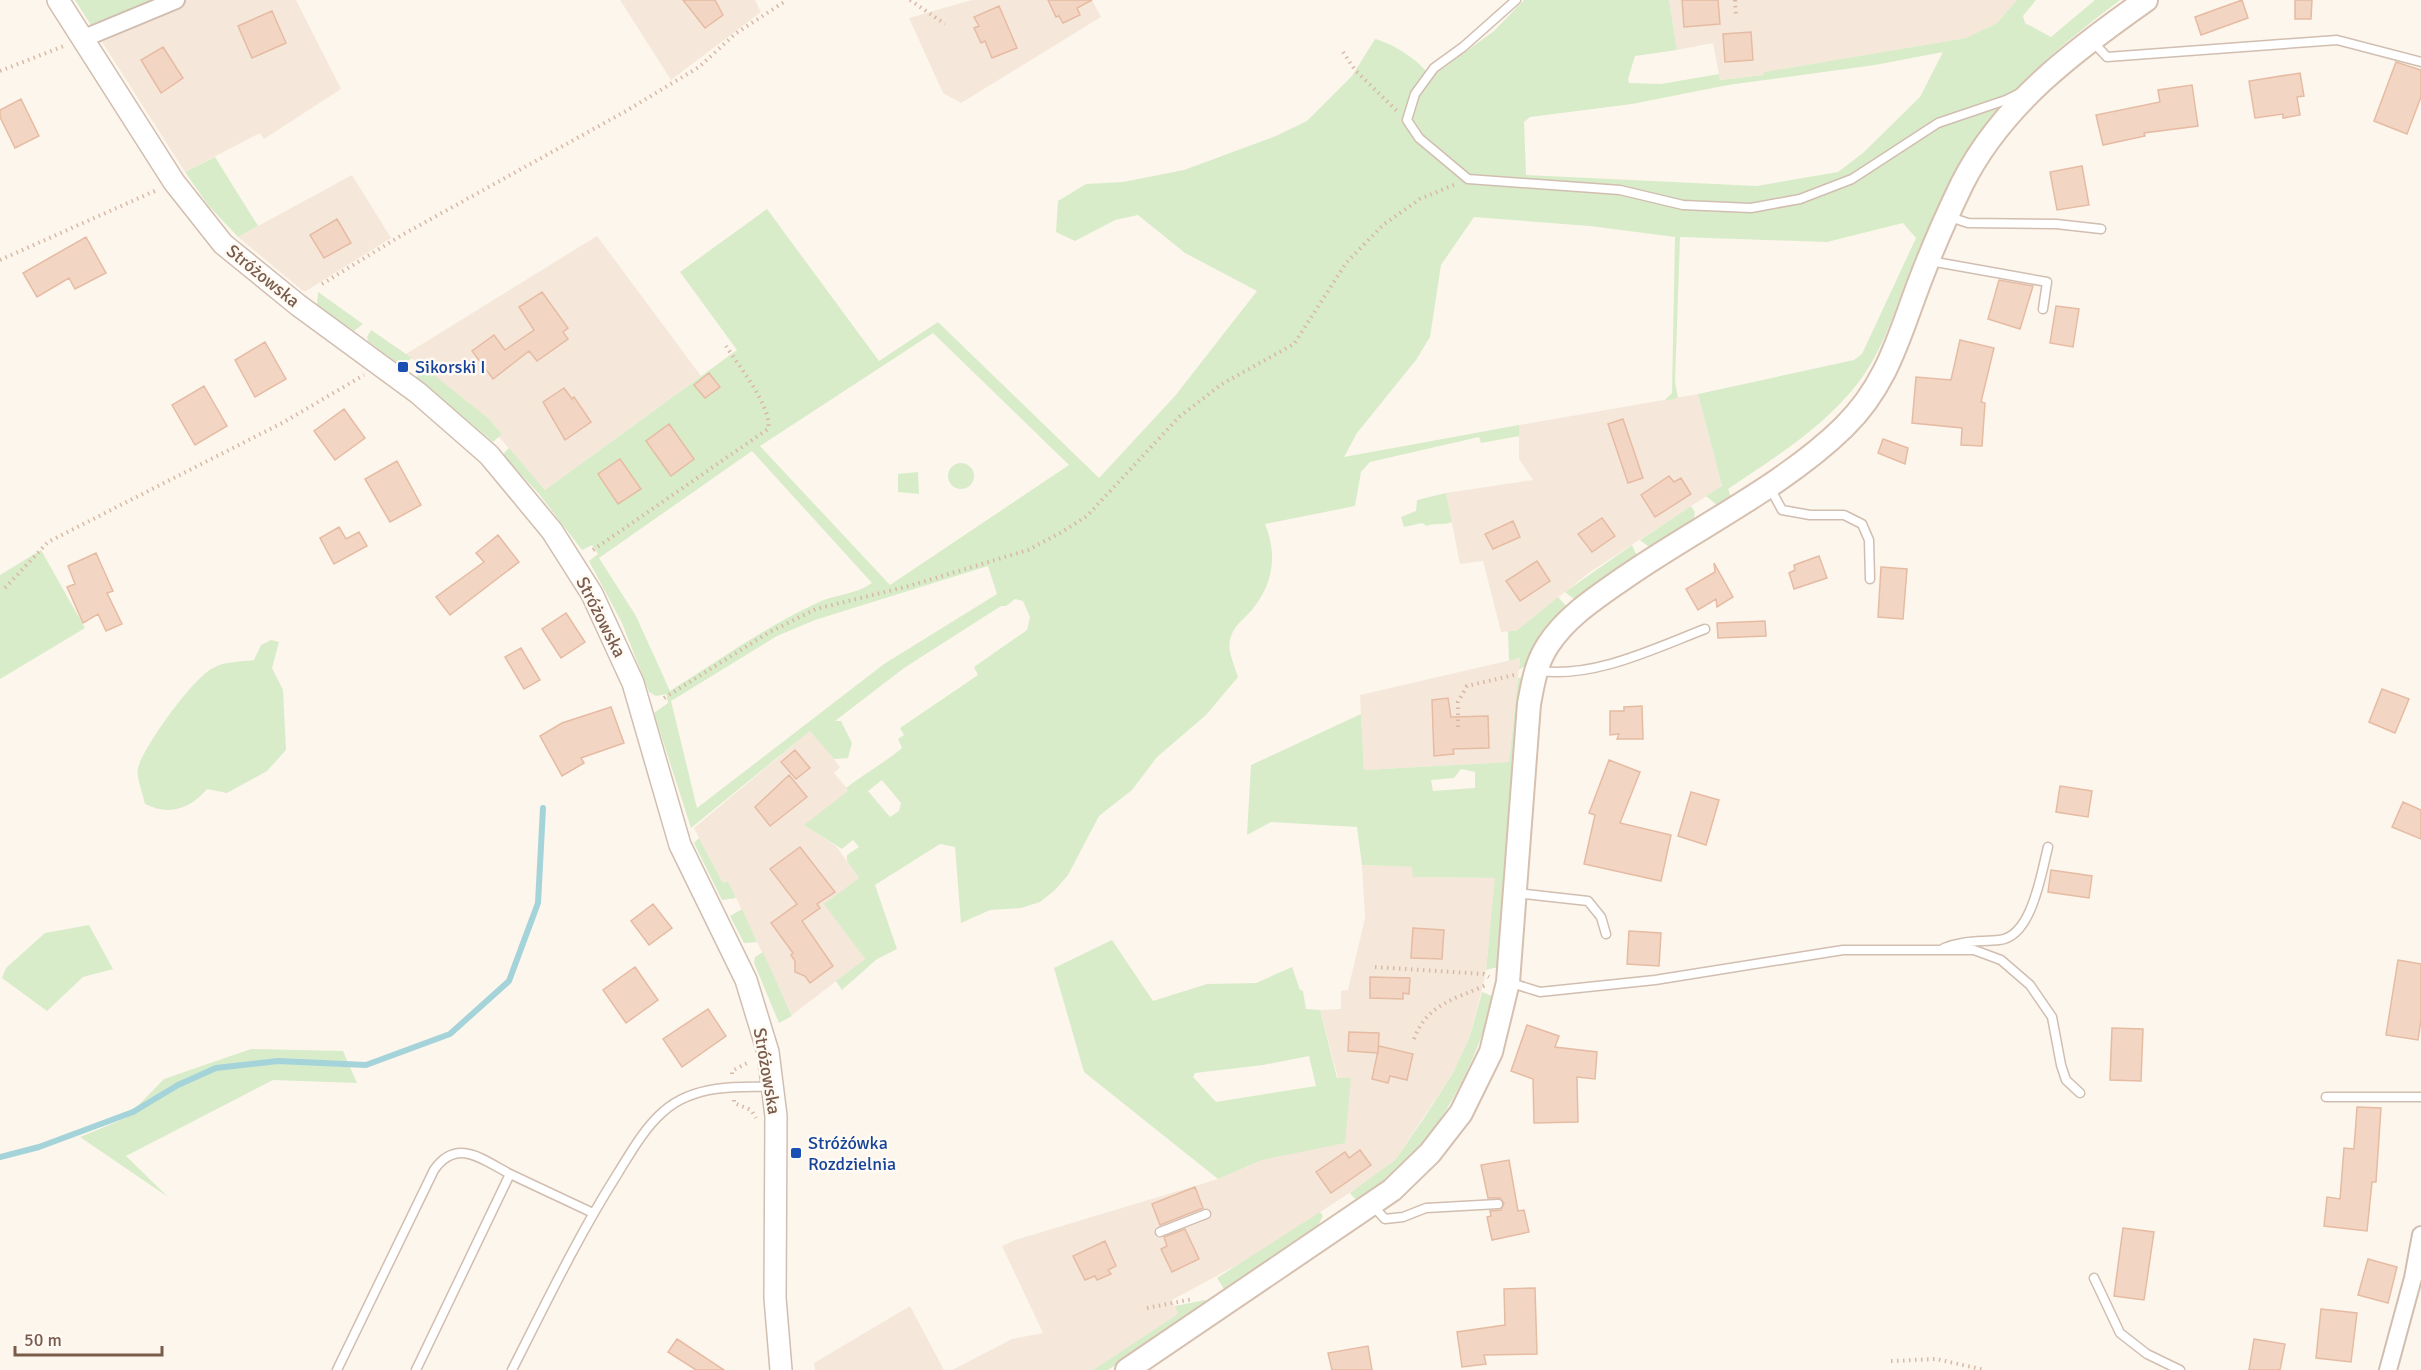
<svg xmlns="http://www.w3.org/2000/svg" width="2421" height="1370" font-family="Signika,sans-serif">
	<rect width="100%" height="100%" fill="#fdf6ec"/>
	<!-- residential -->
	<path fill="#f5e8da" d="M187 0H296L341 89 264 139 260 133 185 172 102 42Z
		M620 0H755L761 12 671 80Z
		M972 0H1092L1101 17 961 103 943 93 909 18Z
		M1669 0H2017L1997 23 1966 38 1765 72 1764 75 1720 80 1713 43 1677 50Z
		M352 175 391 238 306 291H303L238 237Z
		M597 236 701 376 545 490 499 437 502 434 488 418 406 354Z
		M1698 394 1722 486 1590 572 1516 631 1501 632 1483 561 1460 564 1446 493 1533 480 1519 459V425Z
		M1520 658 1509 762 1364 770 1360 695Z
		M811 730 840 767 834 773 849 791 805 825 836 846 859 878 825 904 865 959 792 1015 728 881 723 883 694 828Z
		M1362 865 1413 867 1414 877 1496 878 1485 977 1470 1036 1453 1073 1395 1160 1360 1186 1250 1258 1172 1300 1179 1314 1093 1370H952L1012 1339 1043 1333 1002 1246 1015 1240 1218 1179 1262 1160 1291 1153 1351 1079 1338 1078 1320 1010 1341 1009V991L1348 990 1365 918Z
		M910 1306 944 1370H815L814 1363Z"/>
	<!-- green -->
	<path fill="#d8ecc9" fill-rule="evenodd" d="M75 0H169L94 30Z
		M1524 0H1669L1677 50 1635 56 1628 79 1629 83 1661 84 1719 74 1720 80 1764 75V72L1966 38 1997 23 2017 0H2036L2023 16 2025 23 2051 37 2095 0H2120C2065 42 2009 86 1971 146 1951 178 1935 212 1920 247 1899 292 1889 343 1858 383 1823 428 1774 458 1728 489L1731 497 1717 505 1706 496 1722 486 1698 394 1854 360 1862 354 1916 238 1903 223 1827 242 1680 237 1675 382 1678 398 1664 401 1672 393 1675 237 1590 226 1474 217 1441 265 1430 337 1416 360 1357 433 1344 457 1519 425V436L1481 443 1479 437 1370 462 1361 472 1355 506 1265 524C1278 556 1273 585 1251 611 1242 621 1233 626 1230 640 1227 650 1235 667 1238 677L1206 715 1157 757 1132 790 1099 816 1068 875 1055 890 1040 902 1021 908 990 910 961 923 955 847 940 844 875 885 897 949 877 959 842 990 836 981 865 959 824 904 859 878 847 861V855L859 847 853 840 842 849 804 825 848 791 846 788C865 773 883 764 902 748L898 739 904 735 900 728 978 675 974 667 1027 630 1030 617 1023 601 1015 599 1006 606H1001L904 668 835 721H841L852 743 848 758 834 759 810 731 691 828 654 713 668 703 666 694 656 696 649 692 622 623 589 561 598 554 592 545 582 550 539 494 505 457 504 453 509 448 545 490 737 350 680 272 767 209 879 361 938 322 1099 478 1175 396 1257 291 1185 253 1138 215 1115 220 1075 241 1056 232 1058 201 1086 184 1123 182 1184 170 1276 136 1307 121 1352 76 1375 39C1394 44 1420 61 1431 77L1494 31ZM1943 52 1920 97 1863 153 1838 172 1757 186 1526 175 1524 122 1530 117 1632 104 1728 85 1875 65ZM933 333 1069 465 890 585 760 446ZM752 451 872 583C855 595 835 594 817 603 765 627 718 661 670 691L636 616 599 558ZM988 566 997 594 884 664 697 808 671 701 777 636 815 620ZM882 780 901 803 899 811 890 817 868 791Z
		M215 157 258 226 238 237 208 205 185 172Z
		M318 292 363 324 354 331 322 309 317 305Z
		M371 330 406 354 412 358 401 366 368 341 367 337Z
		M424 367 488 418 502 434 493 442 416 377Z
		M948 476a13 13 0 1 1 26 0a13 13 0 1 1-26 0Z
		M918 472 919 494 898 492V474Z
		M1446 493 1452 522C1443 526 1436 522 1427 526L1422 523 1404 527 1401 517 1416 511 1417 500Z
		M1691 506 1695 512 1694 518 1654 546 1649 547 1640 540Z
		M1632 545 1637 556 1630 564 1574 599 1565 592Z
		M41 550 85 628 0 679V575Z
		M1558 597 1567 607 1547 626 1529 662 1519 670 1520 658 1509 661 1508 631H1516Z
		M271 640 279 642 272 668 283 690 286 750 267 771 227 793 207 789C190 809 169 816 145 804 143 794 136 777 138 768 144 746 193 678 213 668 225 661 241 662 254 660L261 645Z
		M1525 677 1498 967 1486 970 1495 878 1413 877 1412 867 1362 865 1357 827 1271 822 1247 835 1251 765 1361 714 1364 770 1509 762 1518 678ZM1461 769 1475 772V788L1433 791 1431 780 1454 778Z
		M699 838 723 883 728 881 736 898 722 900 694 843Z
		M742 909 757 942 744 943 730 916Z
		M89 925 113 969 83 977 47 1011 2 978 6 968 45 933Z
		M1112 940 1153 1001 1207 984 1256 983 1292 967 1300 990 1303 991 1306 1009 1320 1010 1337 1078H1351L1345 1143 1262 1160 1218 1179 1084 1072 1054 968ZM1309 1056 1316 1086 1216 1102 1193 1077 1195 1073 1263 1065Z
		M763 952 792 1016 779 1023 754 963 755 957Z
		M1482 992 1492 996C1491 1012 1485 1026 1480 1040 1458 1099 1415 1173 1355 1199L1350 1193 1395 1160 1422 1121 1453 1073 1470 1036Z
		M251 1049 343 1051 357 1083 273 1080 126 1156 168 1197 80 1137 126 1118 164 1079Z
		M1320 1212 1323 1216 1314 1233 1235 1284 1224 1289 1217 1278Z
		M1205 1300 1209 1301 1204 1306 1108 1370H1093L1178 1314 1175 1306Z"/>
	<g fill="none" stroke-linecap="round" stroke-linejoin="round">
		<!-- stream -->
		<path stroke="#a5d3da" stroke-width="6" d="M0 1157 39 1147 133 1112 178 1085 216 1068 278 1061 366 1065 450 1034 509 981 538 903 543 808"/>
	</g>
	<!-- building -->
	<path fill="#f3d5c3" stroke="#e6bba3" stroke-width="1.5" d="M683 0H715L723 15 705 28Z
		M1048 0H1092L1077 8 1080 15 1063 23 1059 16 1056 17Z
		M1682 0H1718L1720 24 1684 27Z
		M2242 0 2248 18 2201 35 2195 17Z
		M2295 0H2312L2311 19H2295Z
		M999 6 1017 48 992 58 985 41 981 43 974 28 979 26 974 17Z
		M272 11 286 43 252 58 238 26Z
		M1751 32 1753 60 1725 62 1723 34Z
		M163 47 183 78 161 93 141 60Z
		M2396 62 2421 70V97L2407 134 2374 121Z
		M2300 73 2304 96 2297 97 2300 115 2283 118V114L2255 118 2249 81Z
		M2192 85 2198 126 2144 133 2145 136 2103 145 2096 115 2160 102 2158 90Z
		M21 99 39 136 15 148 0 117V110Z
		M2082 166 2089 205 2057 210 2050 172Z
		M337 219 351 243 324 258 310 235Z
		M86 237 106 273 75 289 69 278 37 297 23 273Z
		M1999 280 2033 286 2020 329 1988 319Z
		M542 292 568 328 563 332 568 339 537 361 529 351 493 379 472 351 494 335 505 350 534 330 519 307Z
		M2056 306 2079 309 2073 347 2050 343Z
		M1960 340 1994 348 1981 402 1985 403 1982 446 1961 445 1962 428 1912 423 1916 377 1951 380Z
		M265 342 286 379 255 397 235 360Z
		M709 373 720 387 705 398 694 385Z
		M204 386 227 426 195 445 172 405Z
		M564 388 572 399 574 397 591 422 565 440 543 402Z
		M344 409 365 438 335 460 314 431Z
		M1623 419 1643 478 1628 483 1608 424Z
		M669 424 694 459 671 476 646 441Z
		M1883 439 1908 448 1905 464 1878 453Z
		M620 459 641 489 618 504 598 474Z
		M397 461 421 505 390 522 365 479Z
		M1669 476 1674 482 1681 478 1691 494 1655 517 1641 495Z
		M1602 518 1615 536 1592 552 1578 534Z
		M1513 521 1520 537 1493 549 1485 534Z
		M339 527 346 539 359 532 367 546 334 564 320 538Z
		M498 535 519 562 450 615 436 597 484 562 476 553Z
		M96 553 113 591 107 593 122 624 106 631 98 614 83 623 67 587 75 584 68 566Z
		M1819 556 1827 578 1794 589 1789 573 1795 570 1794 565Z
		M1537 561 1550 581 1520 601 1506 581Z
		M1714 563 1733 597 1717 607 1716 599 1698 610 1686 589 1715 572Z
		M1881 567 1907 569 1903 619 1878 617Z
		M566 613 585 642 561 658 542 629Z
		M1765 621 1766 636 1718 638 1717 623Z
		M521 648 540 680 524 689 505 657Z
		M2382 689 2409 699 2395 733 2369 722Z
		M1448 698 1451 717 1488 716 1489 748 1453 749 1454 754 1434 756 1432 700Z
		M1642 706 1643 739H1617L1619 734 1610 735V711H1624V707Z
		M611 707 624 743 581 758 584 763 562 776 540 736 562 723Z
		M795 750 810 768 796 779 781 762Z
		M1609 760 1640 772 1620 823 1671 835 1661 881 1584 864 1595 815 1589 813Z
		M789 775 807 797 770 826 755 807Z
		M2060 786 2092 791 2088 817 2056 812Z
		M1691 792 1719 800 1706 845 1678 836Z
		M2403 802 2421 810V839L2392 827Z
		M800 847 835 892 817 904 820 908 802 921 833 966 810 983 805 976 795 972V961L791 955 793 953 771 923 797 904 770 869Z
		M2051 870 2092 876 2089 898 2048 892Z
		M653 904 672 928 649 945 631 921Z
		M1413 928 1444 930 1442 959 1411 958Z
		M1629 931 1661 933 1659 966 1627 964Z
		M2398 960 2421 964V1020L2418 1040 2386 1035Z
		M635 967 658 1000 626 1023 603 990Z
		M1370 977 1410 978 1409 994 1403 993V999L1370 998Z
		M708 1009 726 1036 682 1067 663 1039Z
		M1527 1025 1559 1036 1555 1047 1597 1052 1595 1079 1577 1077 1578 1122 1534 1123 1533 1079 1511 1071Z
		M2112 1028 2143 1029 2141 1081 2110 1080Z
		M1349 1032 1379 1033 1378 1053 1348 1051Z
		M1379 1046 1413 1054 1407 1080 1390 1076 1388 1083 1372 1079Z
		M2357 1107 2381 1108 2376 1182H2372L2367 1231 2324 1226 2327 1197 2340 1199 2344 1148 2354 1149Z
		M1360 1150 1371 1165 1331 1193 1316 1172 1345 1152 1349 1158Z
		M1509 1160 1518 1211 1524 1210 1529 1232 1492 1240 1487 1217 1491 1216 1490 1211 1501 1210 1504 1203 1500 1198H1488L1481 1165Z
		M1195 1187 1203 1208 1160 1225 1152 1204Z
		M2123 1228 2154 1232 2144 1300 2114 1296Z
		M1185 1229 1199 1259 1172 1272 1161 1249 1167 1246 1164 1237Z
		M1105 1241 1116 1266 1108 1270 1111 1274 1097 1280 1095 1276 1085 1280 1073 1256Z
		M2368 1259 2397 1267 2388 1303 2358 1295Z
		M1535 1288 1537 1354 1484 1355 1486 1364 1462 1367 1457 1332 1505 1325 1504 1289Z
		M2321 1309 2357 1313 2351 1362 2316 1358Z
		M677 1339 724 1370H696L668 1352Z
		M2254 1339 2285 1344 2280 1370H2249Z
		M1368 1346 1372 1370H1332L1328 1353Z"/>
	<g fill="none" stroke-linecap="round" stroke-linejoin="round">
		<!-- service casing -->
		<g stroke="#d1beb0" stroke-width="11">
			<path id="service" d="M1516 0 1463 47 1434 68 1415 94 1407 120 1419 138 1468 179 1620 190 1683 205 1751 208 1800 199 1852 179 1938 123 2006 100 2018 94
				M2093 42 2107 57 2337 40 2421 62
				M1950 217 1968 223 2056 224 2101 229
				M1930 261 2047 282 2043 309
				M1770 488 1782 510 1810 515H1844L1862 524 1869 540 1870 579
				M1539 671C1595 678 1653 649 1705 629
				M1516 893 1588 901 1601 917 1606 934
				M1944 948C1963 940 1979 942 1999 940 2032 937 2041 874 2048 847
				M1508 982 1540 992 1655 980 1843 950H1974L2001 960 2030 985 2052 1017 2061 1065 2066 1080 2080 1093
				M2326 1097H2421
				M510 1174 593 1213
				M1372 1205 1385 1219 1403 1217 1426 1208 1498 1204
				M1160 1232 1206 1214
				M2094 1278 2120 1333 2147 1354 2180 1370
				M337 1370 434 1170C457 1137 483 1160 510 1174L416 1370
				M512 1370C546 1303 578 1236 618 1173 631 1152 645 1127 664 1111 693 1085 738 1086 773 1087"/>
		</g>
		<!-- minor casing -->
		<g stroke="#d1beb0" stroke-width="20">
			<path id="minor" d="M82 39 176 0
				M2388 1370 2413 1278 2421 1235"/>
		</g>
		<!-- tertiary casing -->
		<g stroke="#d1beb0" stroke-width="24">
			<path id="tertiary" d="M58 0 174 182 223 244 298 305 418 393 489 455 552 531 592 594 633 683 680 845 746 980 768 1052 776 1116 775 1298 781 1370"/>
		</g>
		<!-- secondary casing -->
		<g stroke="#d6c0b0" stroke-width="26">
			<path id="secondary" d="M1127 1370 1392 1190 1430 1153 1461 1113 1491 1052 1508 982 1529 704C1533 683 1536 663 1548 645 1567 616 1597 597 1624 578 1694 529 1784 486 1844 427 1891 381 1901 327 1925 268 1936 240 1949 211 1962 184 2002 104 2075 50 2146 0"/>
		</g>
		<!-- path -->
		<path stroke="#d9b8a5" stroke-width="4" stroke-dasharray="1.5 4.5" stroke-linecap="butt" d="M910 0 945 24
			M1735 0 1736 17
			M1343 52 1355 70 1397 111
			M0 71 64 46
			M0 260 157 190
			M322 284 402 235 626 111 699 67 735 34 787 0
			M593 550 768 429C773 408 738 365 726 346
			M5 588 48 542 284 422 364 375
			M664 698 768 633 816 609 909 586 1028 550 1062 532 1087 516 1179 417 1222 384 1294 344 1346 263 1383 225 1420 199 1456 184
			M1458 727V702L1467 686 1514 675
			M1375 967 1484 974 1489 977
			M1414 1039C1427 1004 1455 999 1486 985
			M732 1074V1071L749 1062
			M734 1100V1103L751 1110 756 1118
			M1147 1308 1193 1299
			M1891 1361 1936 1359 1985 1370"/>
		<!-- service -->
		<use href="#service" stroke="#fff" stroke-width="8"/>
		<!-- minor -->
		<use href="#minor" stroke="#fff" stroke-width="16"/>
		<!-- tertiary -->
		<use href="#tertiary" stroke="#fff" stroke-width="21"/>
		<!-- secondary -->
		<use href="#secondary" stroke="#fff" stroke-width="22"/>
	</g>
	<!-- markers -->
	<g fill="#1a4fb4" stroke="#fffaf3" stroke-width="2">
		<rect x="397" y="361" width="12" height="12" rx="3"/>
		<rect x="790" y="1147" width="12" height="12" rx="3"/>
	</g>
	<g text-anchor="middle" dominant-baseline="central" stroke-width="5" stroke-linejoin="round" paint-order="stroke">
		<!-- street labels -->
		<g font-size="18" fill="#7a5c4d" stroke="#fffaf3">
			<text transform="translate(263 276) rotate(39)">Stróżowska</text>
			<text transform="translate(601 617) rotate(63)">Stróżowska</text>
			<text transform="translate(767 1071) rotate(80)">Stróżowska</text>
		</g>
		<!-- transit labels -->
		<g font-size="18" fill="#164399" stroke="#fffaf3" text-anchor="start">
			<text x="415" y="367">Sikorski I</text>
			<text x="808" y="1143">Stróżówka<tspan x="808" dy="21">Rozdzielnia</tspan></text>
		</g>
	</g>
	<!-- scale -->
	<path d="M15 1346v9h147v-9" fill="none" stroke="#7a5c4d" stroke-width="3"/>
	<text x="24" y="1346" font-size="18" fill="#7a5c4d" stroke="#fffaf3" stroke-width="4.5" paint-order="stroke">50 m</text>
</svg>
